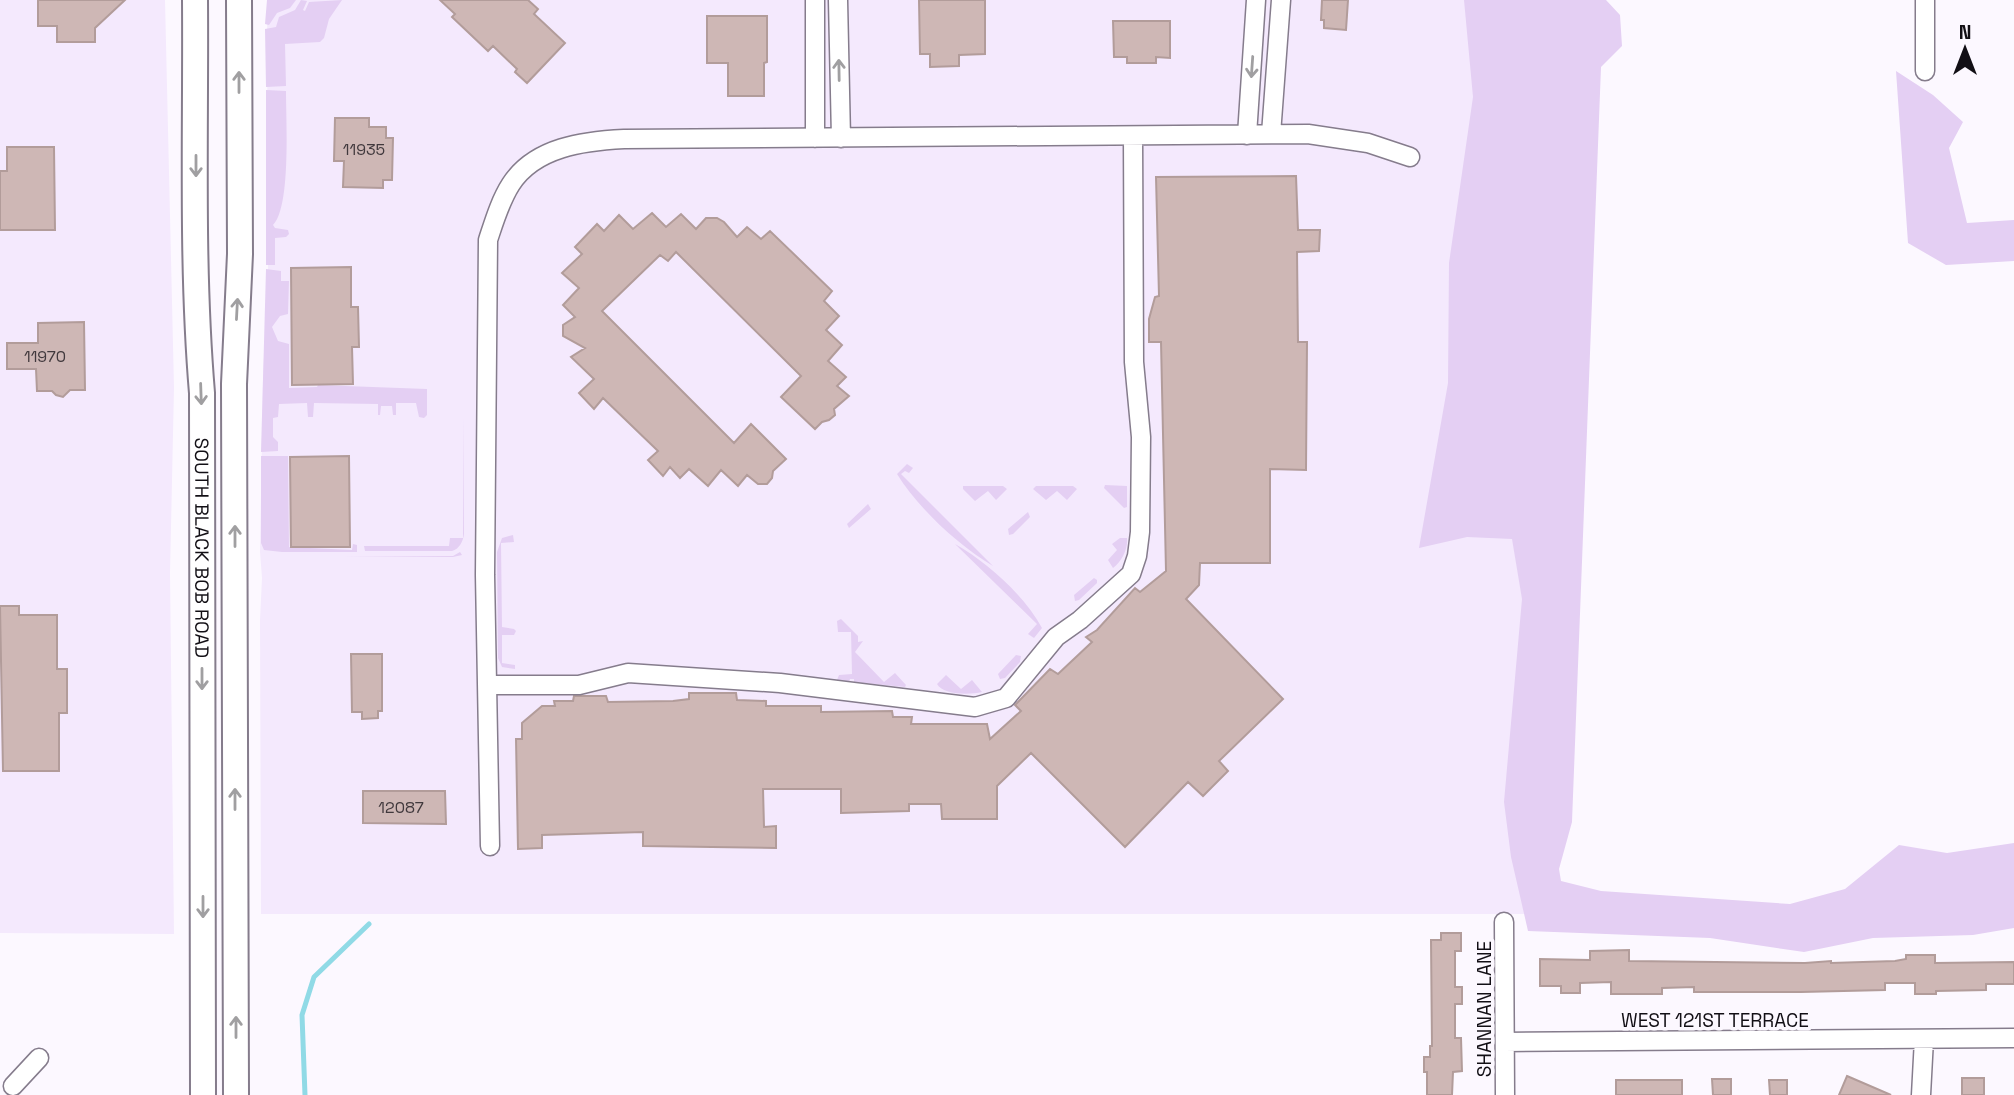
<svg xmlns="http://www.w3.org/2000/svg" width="2014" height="1095" font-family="'Space Grotesk',sans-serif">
	<rect width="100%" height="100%" fill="#fcf8ff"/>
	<!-- built -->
	<path fill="#f4e9fd" d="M0 0H165L174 388 170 573 174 934 0 933Z
		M267 0H1551L1531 914H261L260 620 262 578 260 552 263 377 268 280Z"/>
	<!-- green -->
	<path fill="#e4cff3" d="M267 0H296L290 8 277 13 269 25 265 24Z
		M301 0 307 1 303 10 305 11 309 2 342 0 329 19 324 38 320 42 285 44 286 86 266 87 265 29 276 27 279 17 295 10Z
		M1464 0H1606L1620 15 1622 46 1601 67 1572 822 1559 869 1561 881 1601 891 1790 904 1845 889 1899 845 1947 853 2014 843V928L1973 935 1873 938 1804 952 1710 938 1528 931 1511 857 1504 802 1522 599 1512 539 1467 537 1419 548 1448 383 1449 263 1473 97Z
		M1896 71 1933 95 1963 122 1949 148 1967 223 2014 220V261L1946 265 1908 243Z
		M266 90 286 91C286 120 291 207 273 225L275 228 288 230 289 234 286 237 275 238V265H266Z
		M266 269 281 271V281H289L288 314 280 316 272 327 278 341 289 344V388L317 387 318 385 427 389V415L424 418 419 417 416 403H396V415H393L392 406H381L380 415H378V404L314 403 313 417H308L307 403 279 404 278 417 273 418V437L278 442V451L261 452Z
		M463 417 464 534C463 542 459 549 452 551H365L364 546H449L450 538H463Z
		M261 456H288L289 547 352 550 353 544 357 545V552H282L264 550 261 543Z
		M907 464 913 468 909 473 905 471 901 474 993 566C959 546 918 508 897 474Z
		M1105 485 1127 486V507L1124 508 1104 488Z
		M963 486H1003L1007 489 996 500 988 491 975 501 963 489Z
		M1036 486H1073L1077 489 1067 500 1057 491 1046 500 1033 489Z
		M868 504 871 509 849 528 847 524Z
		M1028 512 1030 517 1013 534 1009 535 1008 529Z
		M513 535 514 542 501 543 502 627 514 629 516 631 514 635H502V663L515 665V669L502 667 498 658 497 552 502 538Z
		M1120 538H1127C1128 549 1122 561 1113 568L1108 560 1117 550 1112 544Z
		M955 544C987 562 1024 595 1042 628L1034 638 1028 634 1037 624Z
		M460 552 462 555 453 557H343L453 556Z
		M1094 578 1097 580V583L1079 600 1075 601 1074 595Z
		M841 619 858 636V642L863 641 855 652 884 682 895 673 906 685 905 687 854 682V679H850L849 682 837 680 839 675 852 674 851 632H838L837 621Z
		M1016 655 1021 656 1020 662 1005 678 1000 679 998 674Z
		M946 675 961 689 972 680 982 692C969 695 943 695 937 684Z"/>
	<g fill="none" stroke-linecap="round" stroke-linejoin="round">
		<!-- stream -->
		<path stroke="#90dae6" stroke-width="5" d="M305 1095 302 1015 314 977 369 924"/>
	</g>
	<!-- building -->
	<path fill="#ceb7b5" stroke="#b29c9a" stroke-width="2" d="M38 0H125L95 28V42H57V26H38Z
		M440 0H528L538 9 534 14 565 43 527 83 515 72 517 69 493 46 488 51 452 17 455 14Z
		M919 0H985V54L959 55V66L930 67V54H920Z
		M1322 0H1348L1346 30 1324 28V20H1321Z
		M707 16H767V62L764 63V96H728V63H707Z
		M1113 21H1170V58L1156 57V63H1127V57H1114Z
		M335 118H369V127H386V138H393L392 180H383V188L343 187 344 161H334Z
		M7 147H54L55 230H0V171H7Z
		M1296 176 1298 230H1320L1319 251 1297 252 1298 342H1307L1306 470 1270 469V563H1200L1199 585 1186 599 1283 699 1219 761 1228 771 1203 796 1188 782 1125 847 1031 753 997 786V819H942L941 804H909V811L841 813V789H763L764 827 776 826V848L643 846V832L542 835V848L518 849 516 739H522V723L542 706H555L554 701H573L574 696H606L608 702 673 701 689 699V693H736L737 700 766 701V706H821V712L892 711 893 717H912L911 724H987L990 739 1021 711 1015 705 1050 669 1058 674 1092 642 1086 637 1097 630 1135 588 1140 592 1166 571 1161 342H1149V319L1155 297 1159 296 1156 177Z
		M652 213 666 227 681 214 696 229 706 218H717L724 222 737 237 747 227 761 239 770 231 832 291 824 301 839 316 826 330 842 345 828 361 846 377 837 386 849 396 834 409 835 415 829 420 822 422 815 429 781 397 801 376 676 252 668 261 660 255 602 311 734 443 751 424 786 459 773 471 772 478 767 484H758L747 475 738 486 721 470 708 486 689 469 680 478 670 467 663 476 648 460 658 451 603 398 594 409 579 393 594 379 571 357 585 348 563 336V325L575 317 563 305 579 288 562 273 582 254 575 247 597 224 604 231 619 215 633 229Z
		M351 267V307H358L359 347H352L353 384 292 385 291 268Z
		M84 322 85 390H70L63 397 56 395 52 391H37L36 369H7V343H38V323Z
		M349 456 350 547H291L290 457Z
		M0 606H19V615H57V669H67V713H59V771H3Z
		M351 654H382V711H378V718L362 719V712H352Z
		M363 791H445L446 824 363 823Z
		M1441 933H1461V951H1455V987H1462V1004H1455V1038H1461L1462 1071 1453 1072 1452 1095H1427V1072H1424V1057H1430V1046H1432L1431 940H1441Z
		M1629 950V961L1805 963 1831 961V963L1895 961 1906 959V955H1935V963L2014 962V984H1986V990L1936 991V994H1915V983H1885V990L1801 992H1694V987L1662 988V994H1611V982L1580 983V993H1561V986H1540V959L1590 960V951Z
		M1847 1076 1891 1095H1839Z
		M1962 1078H1984V1095H1962Z
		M1712 1079H1731V1095H1713Z
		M1616 1080H1682V1095H1616Z
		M1769 1080H1787V1095H1770Z"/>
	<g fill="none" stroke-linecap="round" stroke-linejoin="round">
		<!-- minor casing -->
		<g stroke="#857c8c" stroke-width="21">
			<path id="minor" d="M838 0 841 138
				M1925 0V71
				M1271 134 1281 0
				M1247 135 1256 0
				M815 138V0
				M487 685H579L628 673 780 683 975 707 1006 698 1056 637 1080 620 1131 574 1137 556 1140 532 1141 437 1134 362 1133 136
				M490 846 485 575 488 240C494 222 500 201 511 184 535 147 584 141 624 139L1308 134 1368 143 1410 157
				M1504 922 1505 1095
				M1505 1042 2014 1038
				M13 1086 39 1058
				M1921 1095 1924 1039"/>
		</g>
		<!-- secondary casing -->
		<g stroke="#857c8c" stroke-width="28">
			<g id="secondary">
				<path id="s1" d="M195 0C196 131 191 263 202 393L203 1095"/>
				<path d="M236 1095 234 384 240 254 239 0"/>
			</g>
		</g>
		<!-- minor -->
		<use href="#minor" stroke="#fff" stroke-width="18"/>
		<!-- secondary -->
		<use href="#secondary" stroke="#fff" stroke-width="24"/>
	</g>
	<!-- one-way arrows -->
	<defs><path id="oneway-shaft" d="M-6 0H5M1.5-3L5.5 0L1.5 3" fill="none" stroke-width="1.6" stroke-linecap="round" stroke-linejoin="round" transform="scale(1.75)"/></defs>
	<g stroke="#a09fa1">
		<use href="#oneway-shaft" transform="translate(1252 67) rotate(94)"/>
		<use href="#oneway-shaft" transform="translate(839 70) rotate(-91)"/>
		<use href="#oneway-shaft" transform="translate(239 82) rotate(-90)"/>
		<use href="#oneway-shaft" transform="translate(196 166) rotate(90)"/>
		<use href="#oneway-shaft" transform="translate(237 309) rotate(-87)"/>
		<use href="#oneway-shaft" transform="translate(201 394) rotate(88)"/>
		<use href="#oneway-shaft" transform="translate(235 536) rotate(-90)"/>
		<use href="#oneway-shaft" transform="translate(202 679) rotate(90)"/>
		<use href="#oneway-shaft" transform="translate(235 799) rotate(-90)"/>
		<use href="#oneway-shaft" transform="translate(203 907) rotate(90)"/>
		<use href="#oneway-shaft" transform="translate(236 1027) rotate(-90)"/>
	</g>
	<g text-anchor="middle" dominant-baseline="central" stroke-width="7" stroke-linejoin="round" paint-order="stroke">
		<!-- number labels -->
		<g font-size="16" fill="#41393d">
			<text x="364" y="149">11935</text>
			<text x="45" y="356">11970</text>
			<text x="401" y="807">12087</text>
		</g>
		<!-- street labels -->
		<g font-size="19" fill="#120f15" stroke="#fcf8ff">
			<text stroke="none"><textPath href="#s1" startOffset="548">SOUTH BLACK BOB ROAD</textPath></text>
			<text transform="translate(1484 1009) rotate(-90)">SHANNAN LANE</text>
			<text x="1715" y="1020">WEST 121ST TERRACE</text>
		</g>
	</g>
	<!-- north arrow -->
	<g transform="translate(1965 49)" stroke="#fcf8ff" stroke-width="5" paint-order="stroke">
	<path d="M0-5L12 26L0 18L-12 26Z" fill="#120f15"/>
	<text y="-10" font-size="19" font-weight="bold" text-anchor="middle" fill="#120f15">N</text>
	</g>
</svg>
